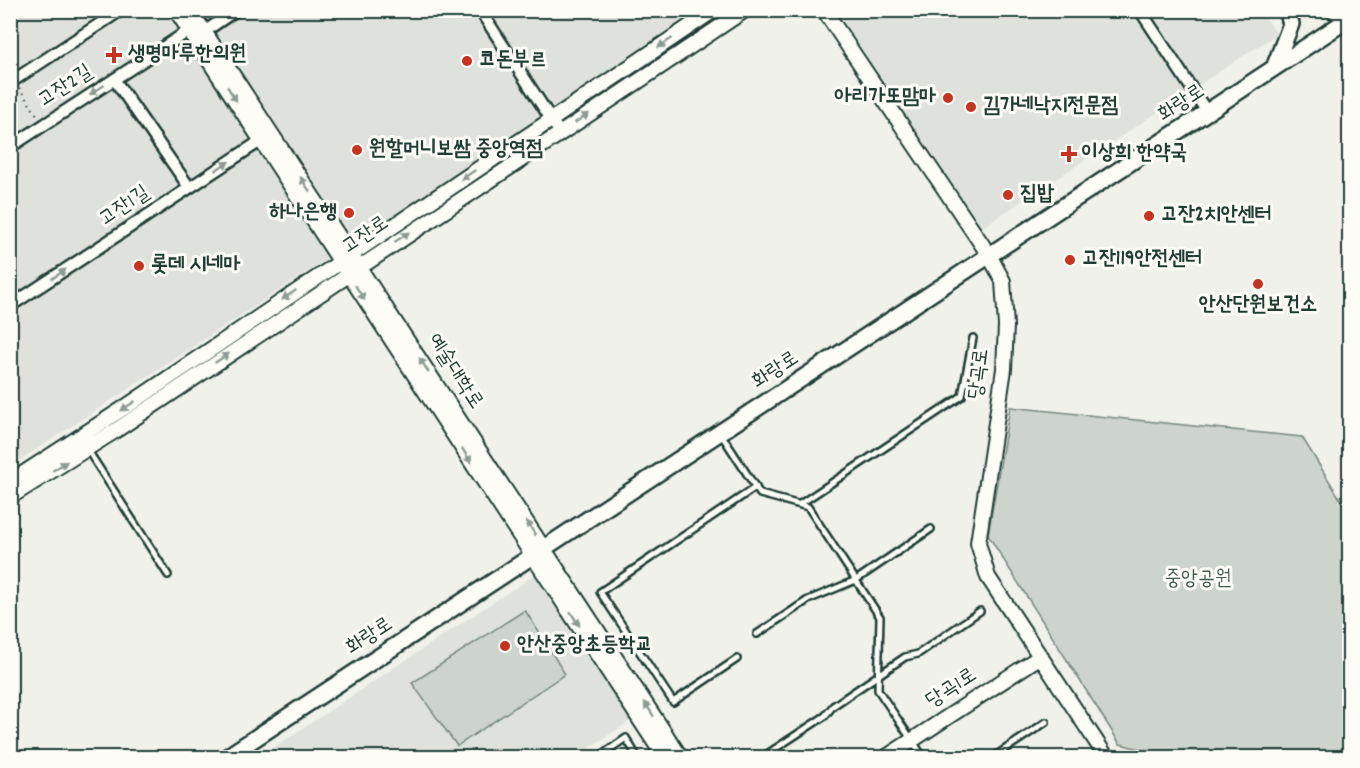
<svg xmlns="http://www.w3.org/2000/svg" width="1360" height="768" font-family="Dekko,'Poor Story',sans-serif">
	<rect width="100%" height="100%" fill="#f0f1eb"/>
	<filter id="ink" filterUnits="userSpaceOnUse"><feTurbulence type="fractalNoise" baseFrequency=".0167" numOctaves="2"/><feDisplacementMap in="SourceGraphic" scale="12" xChannelSelector="R" yChannelSelector="G"/><feConvolveMatrix kernelMatrix="1 2 1 2 8 2 1 2 1" color-interpolation-filters="sRGB"/></filter>
	<g filter="url(#ink)">
		<!-- built -->
		<path fill="#dfe2dc" d="M11 11H706L11 466Z
			M830 11H1261L1277 34 975 232Z
			M536 574 632 720 575 757 258 758Z"/>
		<!-- green -->
		<path fill="#cdd3cd" stroke="#768880" stroke-width="1.5" d="M1010 407 1302 437 1349 513V757H1173L1120 744 988 535Z
			M525 610 565 674 457 746 412 683Z"/>
		<g fill="none" stroke-linecap="round" stroke-linejoin="round">
			<!-- service casing -->
			<g stroke="#1f3d34" stroke-width="10">
				<path id="service" d="M721 434 760 494 808 507 880 617 878 690 924 758
					M87 449 168 575
					M800 504 962 396 973 338
					M757 634 808 600 856 580 931 529
					M737 659 673 702 600 592 756 487
					M597 758 626 738 638 758
					M761 758 825 716 833 706 905 657 918 654 980 611
					M992 758 1046 722"/>
			</g>
			<!-- minor casing -->
			<g stroke="#1f3d34" stroke-width="15">
				<path id="minor" d="M480 10 560 133
					M1140 10 1207 112
					M114 79 189 187
					M14 80 121 10
					M10 147 190 30 204 32 236 10
					M10 306 262 140"/>
			</g>
			<!-- tertiary casing -->
			<g stroke="#1f3d34" stroke-width="18">
				<path id="tertiary" d="M176 10 665 758
					M190 10 681 758
					M824 10 989 255 1003 281 1006 326 1004 369 978 543 988 577 1107 758
					M10 482 124 408 714 10
					M10 497 118 429 745 10
					M885 758 1041 656"/>
			</g>
			<!-- secondary casing -->
			<g stroke="#1f3d34" stroke-width="20">
				<path id="secondary" d="M1334 10 1348 19
					M1274 68 1291 24 1287 10
					M225 758 1350 18"/>
			</g>
			<!-- path -->
			<path stroke="#1f3d34" stroke-width="2" stroke-dasharray="1.5 4.5" stroke-linecap="butt" d="M19 88 37 115"/>
			<!-- service -->
			<use href="#service" stroke="#fdfcf7" stroke-width="5"/>
			<!-- minor -->
			<use href="#minor" stroke="#fdfcf7" stroke-width="10"/>
			<!-- tertiary -->
			<use href="#tertiary" stroke="#fdfcf7" stroke-width="14"/>
			<!-- secondary -->
			<use href="#secondary" stroke="#fdfcf7" stroke-width="15"/>
		</g>
		<!-- one-way arrows -->
		<defs><path id="oneway-solid" d="M-6-.8H1V-3.2L6.5 0L1 3.2V.8H-6Z" transform="scale(1.5)"/></defs>
		<g fill="#8e9c96">
			<use href="#oneway-solid" transform="translate(665 43) rotate(147)"/>
			<use href="#oneway-solid" transform="translate(97 90) rotate(147)"/>
			<use href="#oneway-solid" transform="translate(232 94) rotate(57)"/>
			<use href="#oneway-solid" transform="translate(582 118) rotate(-33)"/>
			<use href="#oneway-solid" transform="translate(222 166) rotate(-33)"/>
			<use href="#oneway-solid" transform="translate(468 175) rotate(146)"/>
			<use href="#oneway-solid" transform="translate(305 184) rotate(-123)"/>
			<use href="#oneway-solid" transform="translate(402 237) rotate(-33)"/>
			<use href="#oneway-solid" transform="translate(59 274) rotate(-34)"/>
			<use href="#oneway-solid" transform="translate(360 293) rotate(57)"/>
			<use href="#oneway-solid" transform="translate(289 295) rotate(146)"/>
			<use href="#oneway-solid" transform="translate(222 358) rotate(-34)"/>
			<use href="#oneway-solid" transform="translate(424 365) rotate(-123)"/>
			<use href="#oneway-solid" transform="translate(128 406) rotate(146)"/>
			<use href="#oneway-solid" transform="translate(467 456) rotate(57)"/>
			<use href="#oneway-solid" transform="translate(60 466) rotate(-33)"/>
			<use href="#oneway-solid" transform="translate(531 528) rotate(-123)"/>
			<use href="#oneway-solid" transform="translate(575 619) rotate(57)"/>
			<use href="#oneway-solid" transform="translate(649 709) rotate(-123)"/>
		</g>
	</g>
	<!-- markers -->
	<g fill="#c8321e" stroke="#fdfcf7" stroke-width="2">
		<path d="M111 46h6v6h6v6h-6v6h-6v-6h-6v-6h6z"/>
		<circle cx="467" cy="61" r="6"/>
		<circle cx="948" cy="98" r="6"/>
		<circle cx="971" cy="107" r="6"/>
		<circle cx="357" cy="150" r="6"/>
		<path d="M1066 145h6v6h6v6h-6v6h-6v-6h-6v-6h6z"/>
		<circle cx="1008" cy="195" r="6"/>
		<circle cx="349" cy="213" r="6"/>
		<circle cx="1149" cy="216" r="6"/>
		<circle cx="1070" cy="260" r="6"/>
		<circle cx="139" cy="266" r="6"/>
		<circle cx="1258" cy="284" r="6"/>
		<circle cx="505" cy="646" r="6"/>
	</g>
	<g text-anchor="middle" dominant-baseline="central" stroke-width="6" stroke-linejoin="round" paint-order="stroke">
		<!-- poi labels -->
		<g font-size="21" font-weight="bold" fill="#1f3d34" stroke="#fdfcf7" text-anchor="start">
			<text x="128" y="55">생명마루한의원</text>
			<text x="479" y="61">코돈부르</text>
			<text x="936" y="98" text-anchor="end">아리가또맘마</text>
			<text x="983" y="107">김가네낙지전문점</text>
			<text x="369" y="150">원할머니보쌈 중앙역점</text>
			<text x="1081" y="154">이상희 한약국</text>
			<text x="1020" y="195">집밥</text>
			<text x="337" y="213" text-anchor="end">하나은행</text>
			<text x="1161" y="216">고잔2치안센터</text>
			<text x="1082" y="260">고잔119안전센터</text>
			<text x="151" y="266">롯데 시네마</text>
			<text x="1258" y="306" text-anchor="middle">안산단원보건소</text>
			<text x="517" y="646">안산중앙초등학교</text>
		</g>
		<!-- street labels -->
		<g font-size="21" fill="#1f3d34" stroke="#fdfcf7">
			<text transform="translate(66 87) rotate(-33)">고잔2길</text>
			<text transform="translate(1182 104) rotate(-33)">화랑로</text>
			<text transform="translate(125 207) rotate(-34)">고잔1길</text>
			<text transform="translate(366 236) rotate(-34)">고잔로</text>
			<text transform="translate(776 371) rotate(-33)">화랑로</text>
			<text transform="translate(454 372) rotate(57)">예술대학로</text>
			<text transform="translate(980 374) rotate(-83)">당곡로</text>
			<text transform="translate(370 637) rotate(-33)">화랑로</text>
			<text transform="translate(952 689) rotate(-33)">당곡1로</text>
		</g>
		<!-- park labels -->
		<g font-size="21" fill="#425b53" stroke="#fdfcf7">
			<text x="1198" y="580">중앙공원</text>
		</g>
	</g>
	<!-- margin -->
	<rect width="1360" height="768" fill="none" stroke="#fdfcf7" stroke-width="36"/>
	<rect x="18" y="18" width="1324" height="732" fill="none" stroke="#1f3d34" stroke-width="2" filter="url(#ink)"/>
</svg>
